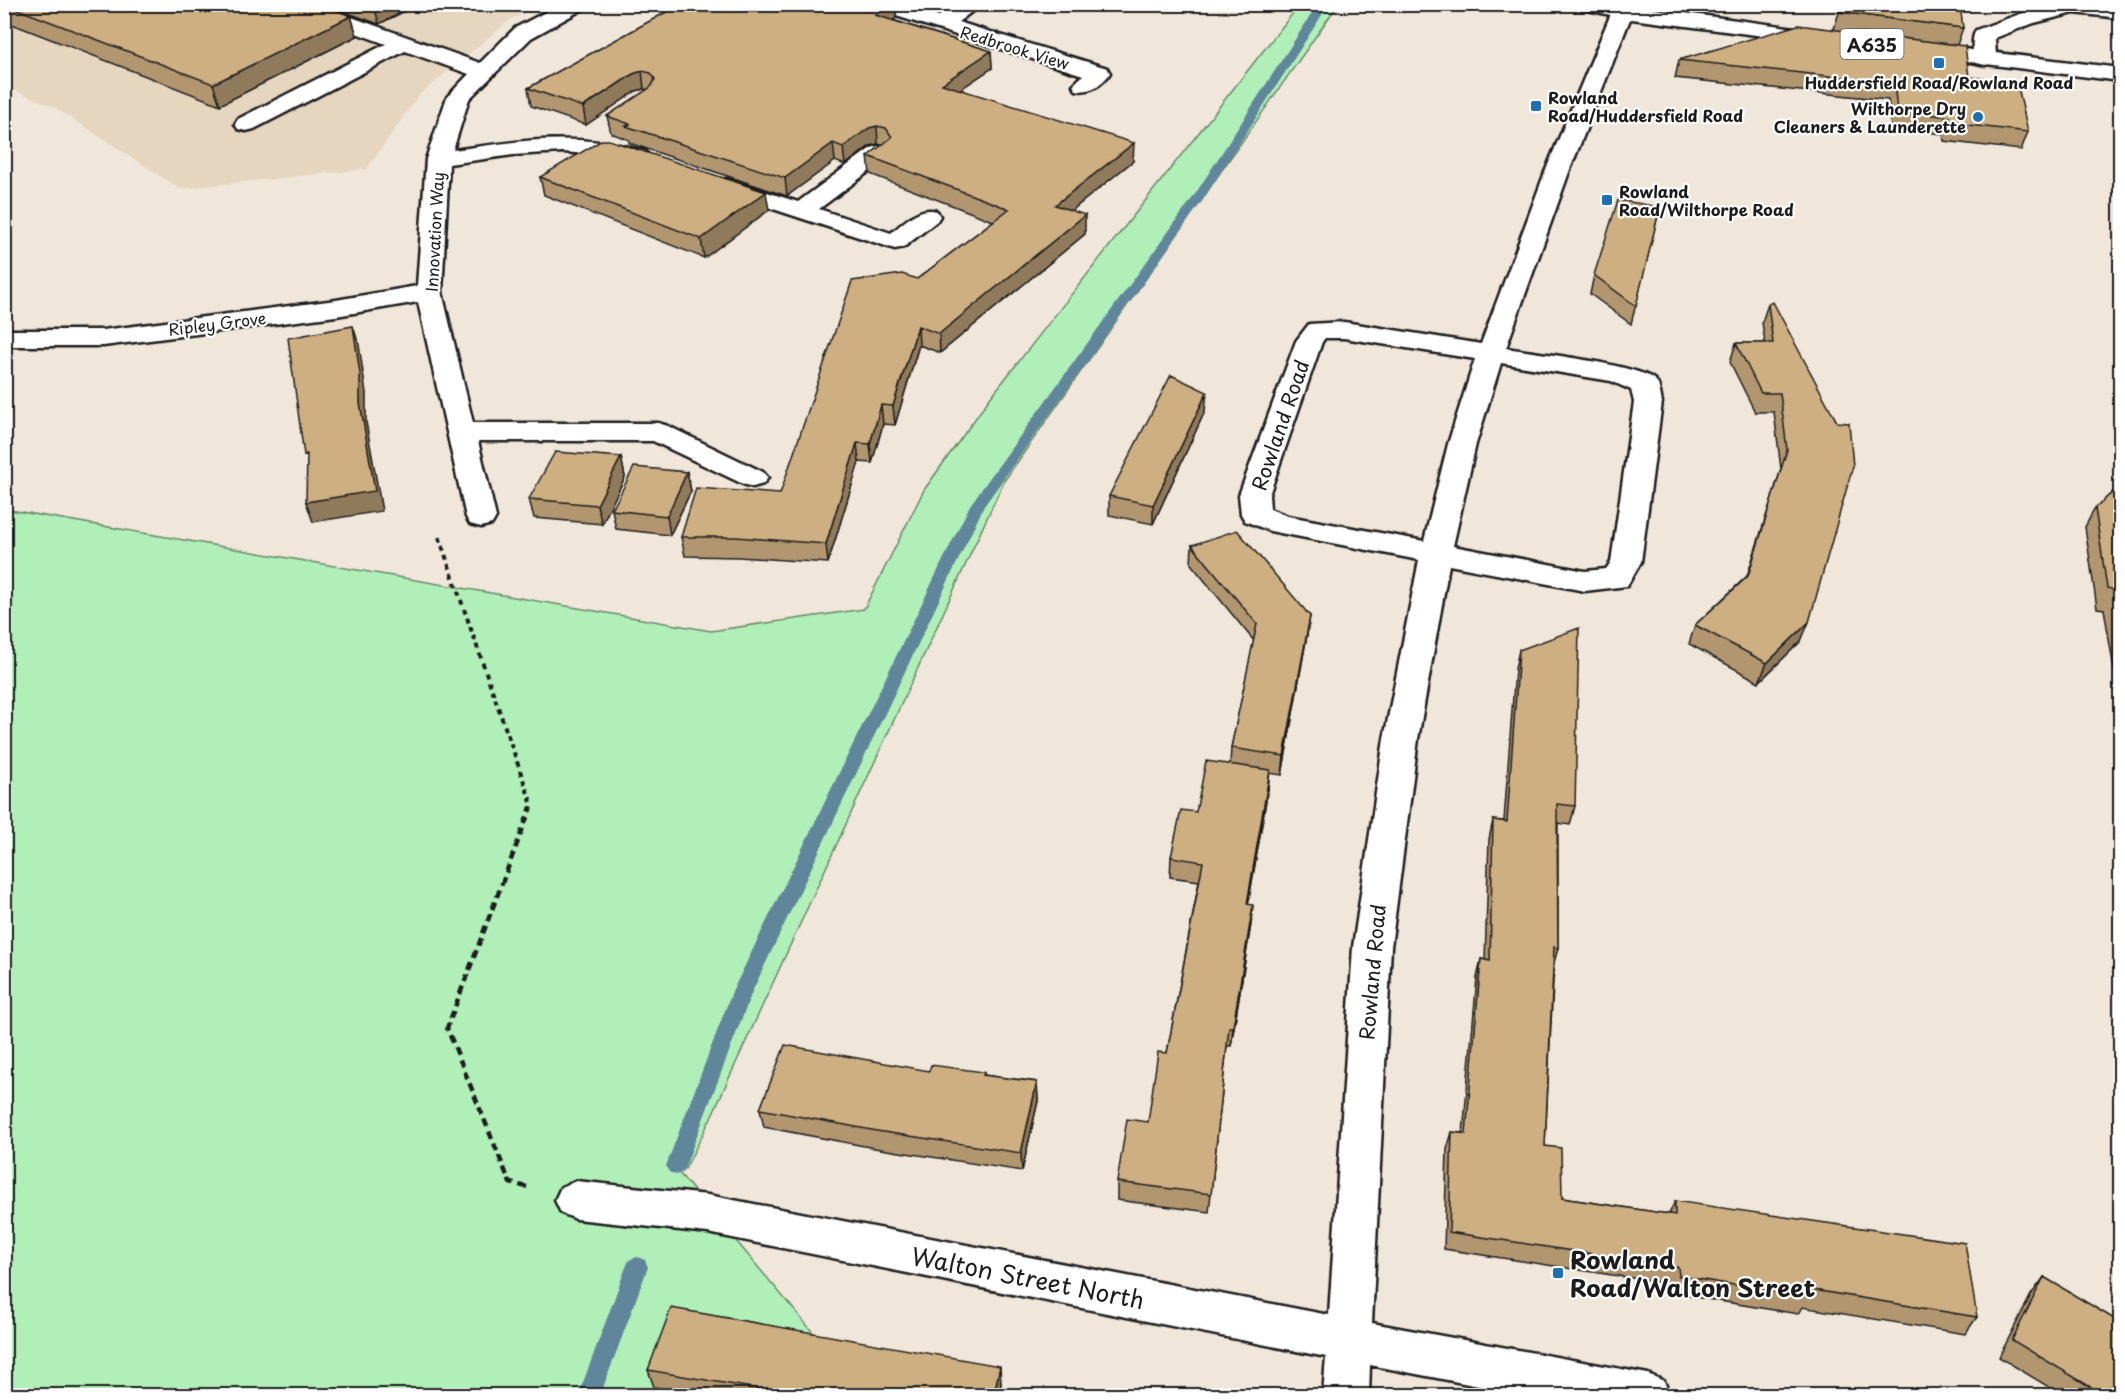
<svg xmlns="http://www.w3.org/2000/svg" width="2125" height="1400" font-family="'Playpen Sans',sans-serif">
	<rect width="100%" height="100%" fill="#f0e7da"/>
	<filter id="ink" filterUnits="userSpaceOnUse"><feTurbulence type="fractalNoise" baseFrequency=".0167" numOctaves="2"/><feDisplacementMap in="SourceGraphic" scale="12" xChannelSelector="R" yChannelSelector="G"/><feConvolveMatrix kernelMatrix="1 2 1 2 8 2 1 2 1" color-interpolation-filters="sRGB"/></filter>
	<g filter="url(#ink)">
		<!-- built -->
		<path fill="#e6d6c0" d="M5 5H540L510 20 419 95 367 169 180 189 54 107 5 86Z"/>
		<!-- green -->
		<path fill="#b0f0b8" stroke="#66866a" stroke-width="1.5" d="M1307 5 1337 6 1004 481 707 1126 685 1169 674 1167 837 1361 827 1395H5L4 509 711 631 864 609 924 490 990 398 1293 13Z"/>
		<g fill="none" stroke-linecap="round" stroke-linejoin="round">
			<!-- stream -->
			<path fill="#61869b" fill-rule="evenodd" d="M1318 4H1329L1203 200 984 506 752 992 683 1172 676 1175 669 1172 666 1166 732 992 970 505 1192 199Z
				M637 1257 645 1260 648 1267 600 1396H578L626 1267 629 1260Z"/>
			<!-- minor casing -->
			<g stroke="#1c1c1c" stroke-width="5">
				<path id="minor" d="M284 4H315L480 63 515 28 561 4H588L585 8 531 38 469 99 453 150C523 140 575 132 645 151L649 156 645 161 637 163 611 156 563 152 513 155 449 164 442 292 473 423H658L668 426 763 472 768 478 763 484 753 487 743 484 653 441H478L496 517 492 524 481 527 470 524 466 517 418 302 336 316 103 346H4V330H103L336 300 417 286 426 159 447 97 469 74 405 51 254 129 246 131 238 129 235 124 238 119 386 44 287 8Z
					M868 4H901L939 16 957 4H982L958 22 1107 68 1110 73C1102 85 1090 93 1076 90L1073 85 1083 75 871 8Z
					M1615 4H1636L1569 172 1506 348C1535 353 1637 364 1655 380 1660 385 1660 395 1662 402L1641 562 1627 586 1585 591 1449 565 1418 739 1391 947 1372 1323 1648 1374 1664 1381 1670 1396H1530L1370 1365 1369 1396H1323L1326 1357 708 1233 576 1219 561 1213 555 1200 561 1187 576 1181 708 1195 1329 1315 1353 947 1384 739 1419 560 1270 531 1245 521 1241 514 1239 495 1296 341 1309 324 1344 322 1481 344 1545 172ZM1325 338H1344L1475 359 1448 444 1424 541 1288 516 1270 509 1269 495 1322 342ZM1501 363 1611 381 1631 390 1634 402 1611 562 1606 569 1585 571 1453 546 1476 444Z
					M2058 4 2120 6V18L2074 13 2034 23 1995 38 1996 58 1993 63 1985 65 1977 63C1972 55 1971 38 1976 30L2020 14Z
					M879 146 887 148 891 153 887 158 819 209 891 233C905 222 918 206 937 211L940 216 937 221 904 247 895 249 718 191 714 186 718 181 726 179 798 202 871 148Z"/>
			</g>
			<!-- highway casing -->
			<g stroke="#1c1c1c" stroke-width="5">
				<path id="highway" d="M1576 4H1618L1818 31 1826 32 1829 37 1826 42 1818 43 1624 18 1579 8Z
					M1923 44 2120 68V81L1915 55 1912 50 1915 45Z"/>
			</g>
			<!-- path-far1 -->
			<path stroke="#1c1c1c" stroke-width="4" stroke-dasharray="5 4.5" stroke-linecap="butt" d="M439 537 532 805 531 809"/>
			<!-- path -->
			<path stroke="#1c1c1c" stroke-width="4.5" stroke-dasharray="8 5" stroke-linecap="butt" d="M527 1187 510 1183 447 1028 531 807"/>
			<!-- minor -->
			<use href="#minor" fill="#fff" fill-rule="evenodd"/>
			<!-- highway -->
			<use href="#highway" fill="#fff" fill-rule="evenodd"/>
		</g>
		<!-- wall -->
		<path fill="#b19670" stroke="#1c1c1c" stroke-width="1.5" d="M4 4 351 16 357 36 220 105 4 21Z
			M323 4H419L379 24Z
			M681 4H896V18L893 20 991 51 992 68 960 89 1133 161 1071 211 1085 234 940 353 919 345 895 425 883 424 872 463 859 462 828 563 739 557 685 556 681 537 780 494 917 279 993 221 870 174 868 156 882 145 878 144 870 146 845 165 835 161 787 196 629 143V140L611 133 607 116 648 90 644 89 636 91 586 125 531 106 528 88Z
			M1839 12 1963 28 1957 45 1969 77 2028 132 2021 150 1944 141 1943 134 1891 128 1888 100 1675 78 1679 60 1834 29Z
			M540 177 769 210 704 258 544 195Z
			M1660 207 1631 324 1590 294 1594 275Z
			M1768 304 1837 422 1801 641 1759 682 1689 644 1695 625 1747 576 1781 469 1774 412H1755L1730 362 1736 343H1765L1762 322Z
			M1205 411 1153 524 1109 515V496Z
			M621 457 625 477 602 524 534 518 529 499Z
			M687 472 691 491 670 535 616 529 612 510Z
			M2121 485V712L2104 609 2097 608 2085 527 2095 508Z
			M1192 545 1310 616 1307 635 1282 775 1269 773 1268 789 1248 904 1251 924 1231 1046H1227L1209 1212 1117 1200V1182L1148 1122 1167 1053 1199 881 1170 877 1171 857 1196 812 1230 764 1231 748 1254 641 1191 564Z
			M1519 650 1575 806 1570 825 1558 823V948L1554 963 1545 1146 1562 1198 1669 1214 1675 1201 1977 1317 1965 1334 1802 1307 1798 1314 1671 1293 1670 1284 1444 1249 1447 1149 1452 1132 1463 1133 1477 978 1481 959 1485 960 1489 839 1493 820 1504 821 1515 669Z
			M929 1071 984 1072V1075L1037 1082 1038 1101 1022 1171 880 1149 764 1127 760 1109Z
			M2044 1277 2121 1395H2062L1999 1357 2031 1295Z
			M648 1370 1001 1383 999 1395H704L654 1387Z"/>
		<!-- shaded-wall -->
		<path fill="#907a5b" stroke="#1c1c1c" stroke-width="1.5" d="M375 4H419L379 24 374 5Z
			M891 4H896V18L876 32 875 15Z
			M351 16 357 36 220 105 213 84Z
			M991 51 992 68 943 101 942 84Z
			M642 71 644 89 636 91 586 125 583 107 633 74Z
			M877 126 878 144 870 146 845 165 843 147 869 128Z
			M833 143 835 161 787 196 785 178Z
			M1134 143 1133 161 1056 223 1055 205Z
			M766 192 769 210 704 258 701 239Z
			M1085 215V234L940 353 939 334Z
			M353 326 359 345 366 393V422L382 511 313 522 306 502 360 403Z
			M918 326 919 345 895 425 893 406Z
			M1207 392 1205 411 1153 524V505Z
			M881 405 883 424 872 463 870 444Z
			M857 443 859 462 828 563 826 544Z
			M621 457 625 477 602 524 597 505Z
			M687 472 691 491 670 535 667 516Z
			M1310 616 1307 635 1282 775 1284 756Z
			M1809 622 1801 641 1759 682 1767 663Z
			M1270 770 1268 789 1245 923 1247 904Z
			M1253 905 1251 924 1231 1046 1233 1027Z
			M1037 1082 1038 1101 1022 1171 1021 1153Z
			M1000 1366 1001 1383 999 1395H994Z"/>
		<!-- building -->
		<path fill="#ceaf82" stroke="#1c1c1c" stroke-width="1.5" d="M4 4H319L351 16 213 84Z
			M681 4H891L875 15 991 51 942 84 1134 143 1055 205 1085 215 939 334 918 326 893 406 881 405 870 444 857 443 826 544 736 537H681L696 488 780 494 852 281 902 274 917 279 1009 209 868 156 892 137 886 128 877 126 869 128 843 147 833 143 785 178 626 126 630 124 607 116 651 87 655 79 651 73 642 71 633 74 583 107 528 88Z
			M1865 4H1960L1963 28 1839 12Z
			M1798 25 1965 46 1969 77 2017 82 2028 132 1951 123 1950 117 1897 110 1894 83 1679 60Z
			M602 140H609L766 192 701 239 540 177Z
			M1618 200 1660 207 1636 306 1594 275Z
			M1773 302 1837 422 1849 423 1853 466 1809 622 1767 663 1695 625 1748 576 1787 450 1780 393H1761L1736 343H1773L1768 304Z
			M353 326 360 374V403L375 491 306 502 307 454 304 455 288 338Z
			M1171 375 1207 392 1153 505 1109 496Z
			M555 452 621 457 597 505 529 499Z
			M634 467 687 472 667 516 612 510Z
			M2121 485V625L2115 590 2107 588 2095 508Z
			M1237 530 1310 616 1284 756 1231 748 1257 624 1192 545Z
			M1579 628 1575 806 1557 804 1558 948 1554 947 1545 1146 1561 1148 1562 1198 1675 1215V1201L1965 1243 1977 1317 1807 1289 1808 1297 1679 1276 1678 1267 1449 1232 1452 1132 1466 1134 1481 959 1490 961 1493 820 1507 822 1519 650Z
			M1206 761 1270 770 1247 904 1253 905 1233 1027H1229L1211 1194 1117 1182 1127 1119 1148 1122 1158 1052 1167 1053 1203 862 1171 857 1181 810 1196 812Z
			M785 1045 929 1071 931 1065 984 1072 983 1075 1037 1082 1021 1153 877 1131 760 1109Z
			M2044 1277 2121 1323V1395H2104L2012 1340Z
			M671 1308 1000 1366 994 1395H793L648 1370Z"/>
	</g>
	<!-- markers -->
	<g fill="#1f6fb2" stroke="#fff" stroke-width="2">
		<rect x="1933" y="57" width="12" height="12" rx="3"/>
		<rect x="1530" y="100" width="12" height="12" rx="3"/>
		<circle cx="1978" cy="117" r="6"/>
		<rect x="1601" y="194" width="12" height="12" rx="3"/>
		<rect x="1552" y="1267" width="12" height="12" rx="3"/>
	</g>
	<g text-anchor="middle" dominant-baseline="central" stroke-width="4.5" stroke-linejoin="round" paint-order="stroke">
		<!-- far-street labels -->
		<g font-size="16" fill="#1c1c1c" stroke="#fff">
			<text transform="translate(1015 47) rotate(17)">Redbrook View</text>
			<text transform="translate(434 232) rotate(-87)">Innovation Way</text>
			<text transform="translate(217 323) rotate(-7)">Ripley Grove</text>
		</g>
		<!-- far-poi labels -->
		<g font-size="16" font-weight="bold" fill="#1c1c1c" stroke="#fff" text-anchor="start">
			<text x="1939" y="82" text-anchor="middle">Huddersfield Road/Rowland Road</text>
			<text x="1548" y="97">Rowland<tspan x="1548" dy="18">Road/Huddersfield Road</tspan></text>
			<text x="1966" y="108" text-anchor="end">Wilthorpe Dry<tspan x="1966" dy="18">Cleaners &amp; Launderette</tspan></text>
			<text x="1619" y="191">Rowland<tspan x="1619" dy="18">Road/Wilthorpe Road</tspan></text>
		</g>
		<!-- shield labels -->
		<rect fill="#fff" stroke="#606060" stroke-width="1.5" x="1840.5" y="29" width="63" height="30" rx="4.5"/>
		<g font-size="18" font-weight="bold" fill="#1c1c1c">
			<text x="1872" y="44">A635</text>
		</g>
		<!-- street labels -->
		<g font-size="20" fill="#1c1c1c" stroke="#fff">
			<text transform="translate(1280 425) rotate(-71)">Rowland Road</text>
			<text transform="translate(1372 972) rotate(-85)">Rowland Road</text>
		</g>
		<!-- near-poi labels -->
		<g font-size="24" font-weight="bold" fill="#1c1c1c" stroke="#fff" text-anchor="start">
			<text x="1570" y="1259">Rowland<tspan x="1570" dy="28">Road/Walton Street</tspan></text>
		</g>
		<!-- near-street labels -->
		<g font-size="24" fill="#1c1c1c" stroke="#fff">
			<text transform="translate(1028 1277) rotate(11)">Walton Street North</text>
		</g>
	</g>
	<!-- margin -->
	<rect width="2125" height="1400" fill="none" stroke="#fff" stroke-width="24"/>
	<rect x="12" y="12" width="2101" height="1376" fill="none" stroke="#1c1c1c" stroke-width="2" filter="url(#ink)"/>
</svg>
